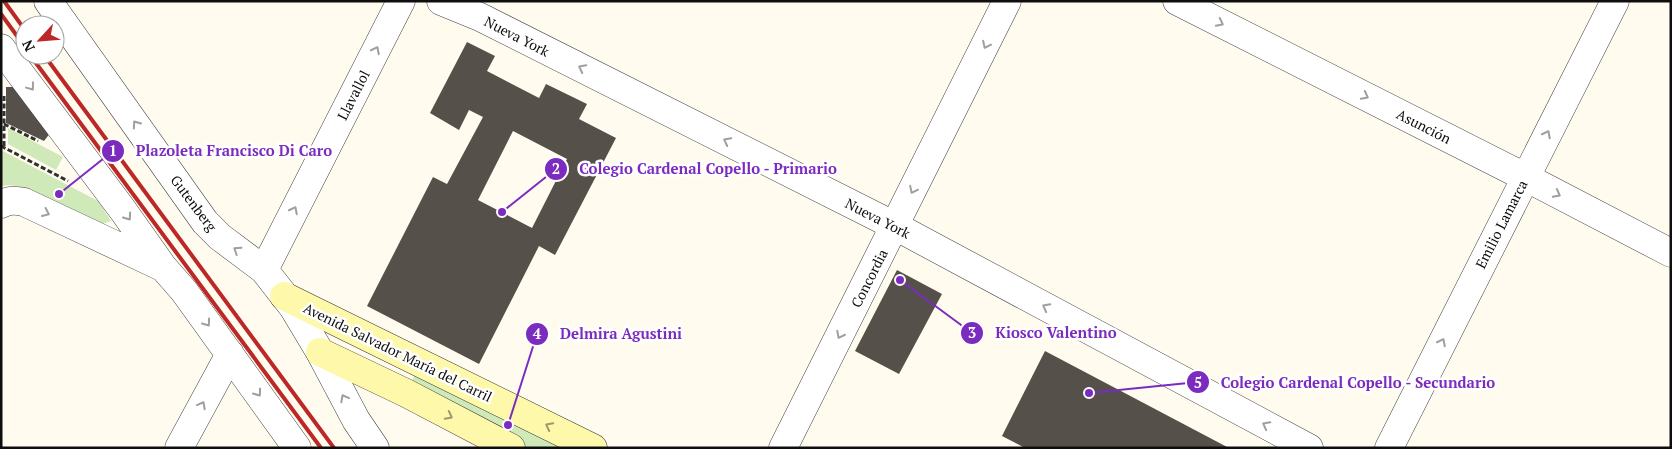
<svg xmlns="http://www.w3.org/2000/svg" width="1672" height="449" font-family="'PT Serif',serif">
	<rect width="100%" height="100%" fill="#fffcef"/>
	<!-- green -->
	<path fill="#cfe9b9" d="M8 128 63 157 56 170 8 144Z
		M1 150 98 201 111 221 99 225 17 186 9 185 1 186Z
		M421 362 593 448H511L406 393Z"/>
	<!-- building -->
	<path fill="#56504a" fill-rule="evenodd" d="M467 42 495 56 487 71 539 98 546 84 587 104 579 119 616 138 555 255 539 246 479 364 367 306 433 177 447 184 483 117 469 110 459 130 430 113ZM513 131 567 159 532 228 478 200Z
		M6 87H19L51 132 44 141 6 123Z
		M897 270 942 294 899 374 855 351Z
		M1045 351 1229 448H1025L1002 436Z"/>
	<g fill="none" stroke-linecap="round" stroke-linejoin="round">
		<!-- street casing -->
		<g stroke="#414141" stroke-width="29">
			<path id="street" d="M48 1 205 222 220 237 264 270 293 307 320 352 356 420 375 448
				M441 1 480 17 895 226 1309 448
				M1177 1 1525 177 1671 253
				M1 48 122 209 163 267 184 291 297 448
				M1 204C9 200 15 200 24 202L162 267
				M264 270 401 1
				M179 448 230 354
				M783 448 1007 1
				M1389 448 1615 1"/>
		</g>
		<!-- secondary casing -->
		<g stroke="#303030" stroke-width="29">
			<path id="secondary" d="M284 296 593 448
				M320 352 406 393 511 448"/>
		</g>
		<!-- path -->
		<path stroke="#303030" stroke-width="3" stroke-dasharray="5 2.5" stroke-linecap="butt" d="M4 96V148
			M4 124 38 141
			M1 146 68 181"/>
		<!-- street -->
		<use href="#street" stroke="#fff" stroke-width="28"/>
		<!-- secondary -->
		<use href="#secondary" stroke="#fef8ab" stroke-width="28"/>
		<!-- rail -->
		<path stroke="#bc2828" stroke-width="4" d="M4 1 25 30
			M1 14 25 47
			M30 55 321 448
			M44 55 334 448"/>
	</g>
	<!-- one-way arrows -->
	<defs><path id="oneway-chevron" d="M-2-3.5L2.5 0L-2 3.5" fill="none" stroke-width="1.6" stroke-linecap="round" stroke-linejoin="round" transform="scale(1.25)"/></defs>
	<g stroke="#9f9f9f">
		<use href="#oneway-chevron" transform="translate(1220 23) rotate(27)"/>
		<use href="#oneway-chevron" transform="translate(986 45) rotate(116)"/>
		<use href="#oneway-chevron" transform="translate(376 50) rotate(-63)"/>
		<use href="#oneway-chevron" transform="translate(582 68) rotate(-153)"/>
		<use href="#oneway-chevron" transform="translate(31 87) rotate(53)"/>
		<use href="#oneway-chevron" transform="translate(1365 96) rotate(27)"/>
		<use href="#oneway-chevron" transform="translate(136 124) rotate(-125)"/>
		<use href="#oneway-chevron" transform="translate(1547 134) rotate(-63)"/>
		<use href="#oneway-chevron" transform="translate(727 141) rotate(-153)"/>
		<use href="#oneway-chevron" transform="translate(913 190) rotate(116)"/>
		<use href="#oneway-chevron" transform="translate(1557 194) rotate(28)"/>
		<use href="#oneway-chevron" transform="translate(294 210) rotate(-63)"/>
		<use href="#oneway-chevron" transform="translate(46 213) rotate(25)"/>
		<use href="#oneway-chevron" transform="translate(128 217) rotate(55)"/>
		<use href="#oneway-chevron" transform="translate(237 250) rotate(-146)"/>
		<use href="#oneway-chevron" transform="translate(1046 307) rotate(-152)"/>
		<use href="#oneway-chevron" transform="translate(207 323) rotate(54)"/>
		<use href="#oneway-chevron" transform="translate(840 335) rotate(117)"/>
		<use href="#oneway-chevron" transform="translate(1442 342) rotate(-63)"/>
		<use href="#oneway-chevron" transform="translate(258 393) rotate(54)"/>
		<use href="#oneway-chevron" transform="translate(344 398) rotate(-118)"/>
		<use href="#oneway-chevron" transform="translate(202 405) rotate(-62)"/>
		<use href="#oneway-chevron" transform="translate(1266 425) rotate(-152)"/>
	</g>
	<g stroke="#9e9a6c">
		<use href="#oneway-chevron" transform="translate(449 416) rotate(27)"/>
		<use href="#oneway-chevron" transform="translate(549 426) rotate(-153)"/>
	</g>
	<g text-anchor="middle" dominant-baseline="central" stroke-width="5" stroke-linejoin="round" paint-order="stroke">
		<!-- street labels -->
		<g font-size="14" fill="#0e0e0e" stroke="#fff">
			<text transform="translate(517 36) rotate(27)">Nueva York</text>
			<text transform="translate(353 95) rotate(-63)">Llavallol</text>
			<text transform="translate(1424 126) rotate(27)">Asunción</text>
			<text transform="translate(194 203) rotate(53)">Gutenberg</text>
			<text transform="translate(878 218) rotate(27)">Nueva York</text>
			<text transform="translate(1501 224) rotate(-63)">Emilio Lamarca</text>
			<text transform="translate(869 278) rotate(-63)">Concordia</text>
			<text transform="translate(398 352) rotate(26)">Avenida Salvador María del Carril</text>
		</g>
	</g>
	<!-- callouts -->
	<path fill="none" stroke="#7b2cbf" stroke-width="2" d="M59 194L113 151M502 212L556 169M900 280L972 333M508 425L537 334M1089 393L1198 382"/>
	<g fill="#7b2cbf" stroke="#fff" stroke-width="2">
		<circle cx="59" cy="194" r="5"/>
		<circle cx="502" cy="212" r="5"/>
		<circle cx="900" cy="280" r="5"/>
		<circle cx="508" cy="425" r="5"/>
		<circle cx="1089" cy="393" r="5"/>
		<circle cx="113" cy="151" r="12"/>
		<circle cx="556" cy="169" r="12"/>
		<circle cx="972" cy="333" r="12"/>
		<circle cx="537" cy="334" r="12"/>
		<circle cx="1198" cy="382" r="12"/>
	</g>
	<g font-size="15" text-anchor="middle" font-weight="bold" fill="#fff">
		<text x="113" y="156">1</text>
		<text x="556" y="174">2</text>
		<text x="972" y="338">3</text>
		<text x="537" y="339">4</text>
		<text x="1198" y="388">5</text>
	</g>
	<g font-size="15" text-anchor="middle" font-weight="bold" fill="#7b2cbf" stroke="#fff" stroke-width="5" stroke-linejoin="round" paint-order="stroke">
		<text x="234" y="156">Plazoleta Francisco Di Caro</text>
		<text x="708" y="174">Colegio Cardenal Copello - Primario</text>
		<text x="1056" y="338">Kiosco Valentino</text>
		<text x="621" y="339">Delmira Agustini</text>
		<text x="1358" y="388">Colegio Cardenal Copello - Secundario</text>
	</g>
	<!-- border -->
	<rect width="1672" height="449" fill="none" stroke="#0e0e0e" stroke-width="5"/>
	<!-- north arrow -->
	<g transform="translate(40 40) rotate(244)"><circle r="24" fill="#ffffff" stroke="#9f9f9f"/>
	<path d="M0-4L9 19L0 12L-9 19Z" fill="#bc2828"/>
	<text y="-8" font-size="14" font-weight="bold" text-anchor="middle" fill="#0e0e0e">N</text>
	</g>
</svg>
